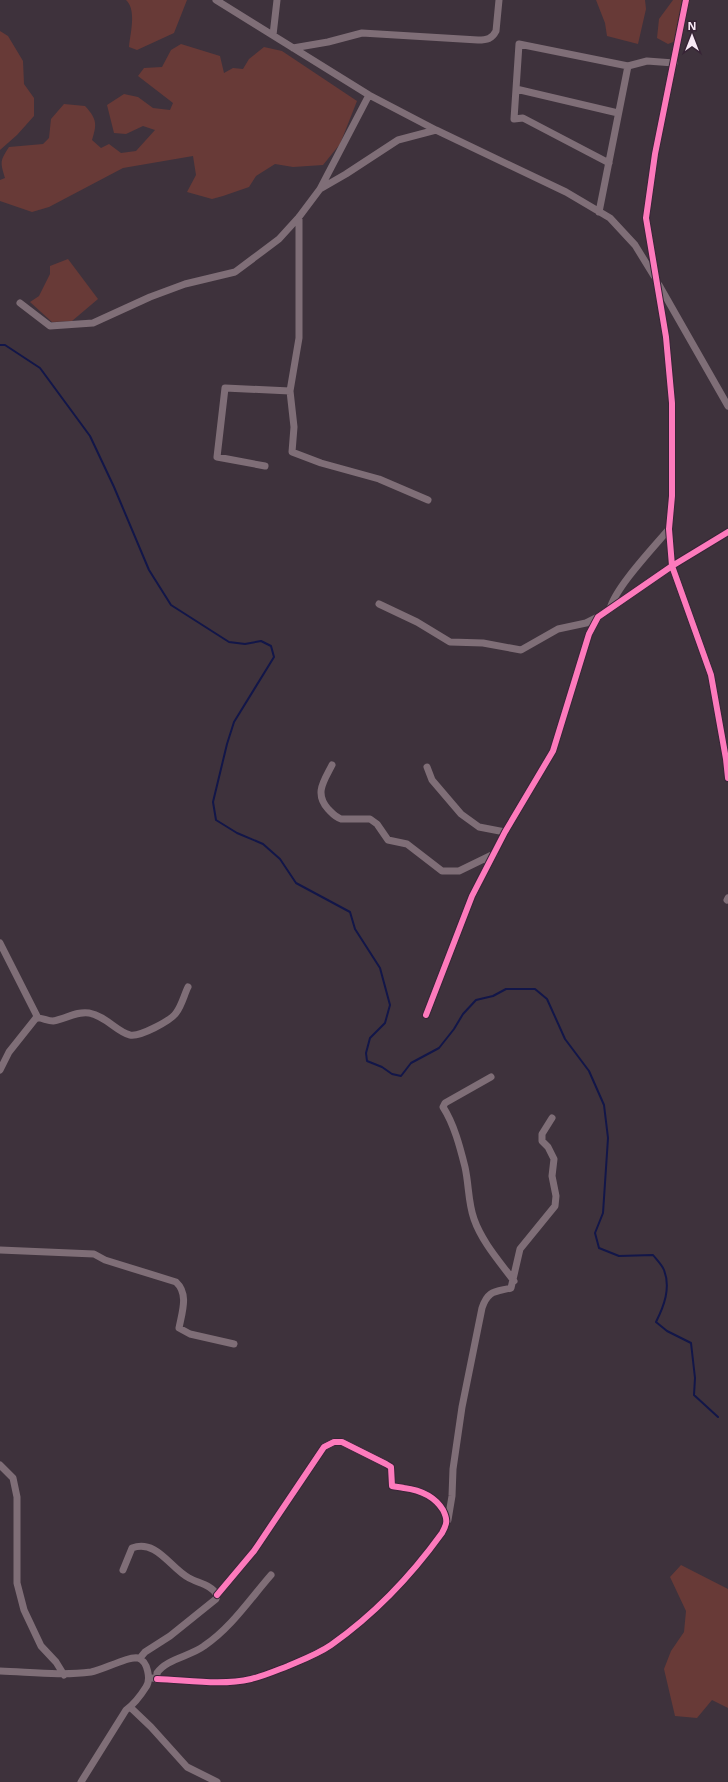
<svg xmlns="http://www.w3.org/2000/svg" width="728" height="1782" font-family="'Noto Sans',sans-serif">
	<rect width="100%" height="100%" fill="#3e323c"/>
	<!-- green -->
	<path fill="#683a37" d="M126 0H187L174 33 137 50 129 47C130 34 137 10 126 0Z
		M596 0H645L646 9 638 44 607 36 605 23Z
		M673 0H690L681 39 668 44 657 38 659 19Z
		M0 31 8 36 23 61 24 84 34 98V116L17 135 0 150Z
		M181 44 220 56 224 73 233 68 243 69 249 59 264 47 282 51 357 101 340 144 323 165 293 167 275 164 256 176 249 187 223 196 212 199 187 192 196 175 193 156 123 168 49 207 32 212 0 201V180L5 178C0 162 0 161 9 147L43 144 49 138 51 119 64 104 85 106C97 119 97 124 92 140L101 148 109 144 121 153 136 151 155 130 143 126 126 134 114 133 107 105 124 94 138 97 153 108 170 110 173 103 138 76 144 68 162 67 171 50Z
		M68 259 98 299 72 321 52 322 30 302 39 296 50 274V266Z
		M681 1565 728 1589V1708L712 1700 697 1718 675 1716 664 1669 671 1651 684 1632 686 1611 670 1577Z"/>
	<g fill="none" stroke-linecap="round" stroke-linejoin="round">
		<!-- stream -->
		<path stroke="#121649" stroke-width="2" d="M0 345H5L40 368 90 436 114 487 149 570 171 605 229 642 245 644 261 641 271 646 274 657 234 722 227 744 213 802 216 820 237 833 263 844 280 859 296 883 350 912 355 929 380 968 390 1005 385 1023 370 1038 366 1053 367 1061 382 1067 392 1074 401 1076 411 1063 439 1048 454 1029 463 1014 476 1000 493 996 506 989H535L547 999 565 1039 589 1071 604 1105 608 1138 603 1213 595 1233 599 1248 619 1256 653 1255C656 1259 662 1265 664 1270 671 1288 664 1306 656 1322L667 1331 691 1343 695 1378 694 1395 718 1417"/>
		<!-- minor -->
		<path stroke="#7f6e77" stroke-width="7" d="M216 0 369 95 436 130 566 192 610 218 635 245 654 276
			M686 0 655 154 646 218 666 337 672 403V496L669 529 672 566 711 675 726 759 728 778
			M273 35 277 0
			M293 48 328 42 362 33 478 40C487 40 492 39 496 31L499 0
			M628 66 647 61 674 63
			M516 89 514 119 523 118 609 163
			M320 189 369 95
			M599 212 628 66 519 44 516 89 618 113
			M299 217V338L290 391 294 427 292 452 321 463 379 479 428 500
			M659 285 728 406
			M20 303 50 326 93 323 150 297 185 284 235 272 279 239 299 217 320 189 346 174 398 140 436 130
			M265 466 217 457 225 388 290 391
			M379 604 417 622 450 642 483 643 521 650 558 629 586 623 598 617
			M610 609C615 588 653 548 669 529
			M332 765C324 781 314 793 328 809 332 813 335 817 341 819H370L377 824 388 840 407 844 442 871H459L494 854
			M427 767 432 780 461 814 479 827 505 832
			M727 900 728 898
			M0 943 38 1018
			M426 1015 472 896 505 832 553 751 589 634 598 617 672 566 728 532
			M0 1070 9 1052 36 1018C41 1017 47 1021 53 1021 66 1019 76 1011 89 1013 106 1016 117 1032 130 1035 140 1037 170 1021 176 1013 182 1005 184 995 188 987
			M491 1077 445 1103 443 1107C454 1124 460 1147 465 1167 469 1185 468 1202 474 1219 482 1242 500 1262 514 1281
			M0 1250 94 1254 105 1260 176 1282C189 1294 182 1312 179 1328L190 1334 234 1344
			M0 1465 13 1478 17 1497V1583L24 1610 41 1646 56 1662 64 1675
			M448 1520 452 1496 453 1469 462 1407 482 1308C488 1290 495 1292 511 1288L520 1249 555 1206 556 1196 552 1176 554 1159 548 1147 542 1141V1134L552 1118
			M123 1570 132 1548C157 1539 170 1568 189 1578 198 1583 212 1585 217 1595L216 1599 170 1636 145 1652 140 1658H137
			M0 1671C30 1672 61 1676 91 1672 103 1670 128 1656 138 1658 148 1661 151 1680 146 1687 141 1695 133 1705 126 1710L81 1782
			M153 1678 157 1679V1673C166 1659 191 1656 204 1646 231 1628 250 1599 271 1575
			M157 1679C187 1680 221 1686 251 1679 264 1676 275 1671 288 1666 302 1660 318 1654 331 1645 375 1614 411 1576 442 1533 447 1524 448 1520 443 1510 435 1497 420 1490 404 1488 400 1487 396 1487 392 1486L391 1467 386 1464 342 1442H334L324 1447 254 1551 217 1595
			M130 1707 151 1727 187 1767 217 1782"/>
		<!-- cycleway casing -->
		<g stroke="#372436" stroke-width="8">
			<path id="cycleway" d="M686 0 655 154 646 218 666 337 672 403V496L669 529 672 566 711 675 726 759 728 778
				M426 1015 472 896 505 832 553 751 589 634 598 617 672 566 728 532
				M157 1679C187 1680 221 1686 251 1679 264 1676 275 1671 288 1666 302 1660 318 1654 331 1645 375 1614 411 1576 442 1533 447 1524 448 1520 443 1510 435 1497 420 1490 404 1488 400 1487 396 1487 392 1486L391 1467 386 1464 342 1442H334L324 1447 254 1551 217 1595"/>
		</g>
		<!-- cycleway -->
		<use href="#cycleway" stroke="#fd7abc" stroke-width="6"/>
	</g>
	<!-- north arrow -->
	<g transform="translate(692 36)" stroke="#372436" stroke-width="3" paint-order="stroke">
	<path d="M0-3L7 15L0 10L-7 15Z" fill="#f7e9f5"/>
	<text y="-6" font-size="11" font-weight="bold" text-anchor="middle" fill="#f7e9f5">N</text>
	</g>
</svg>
